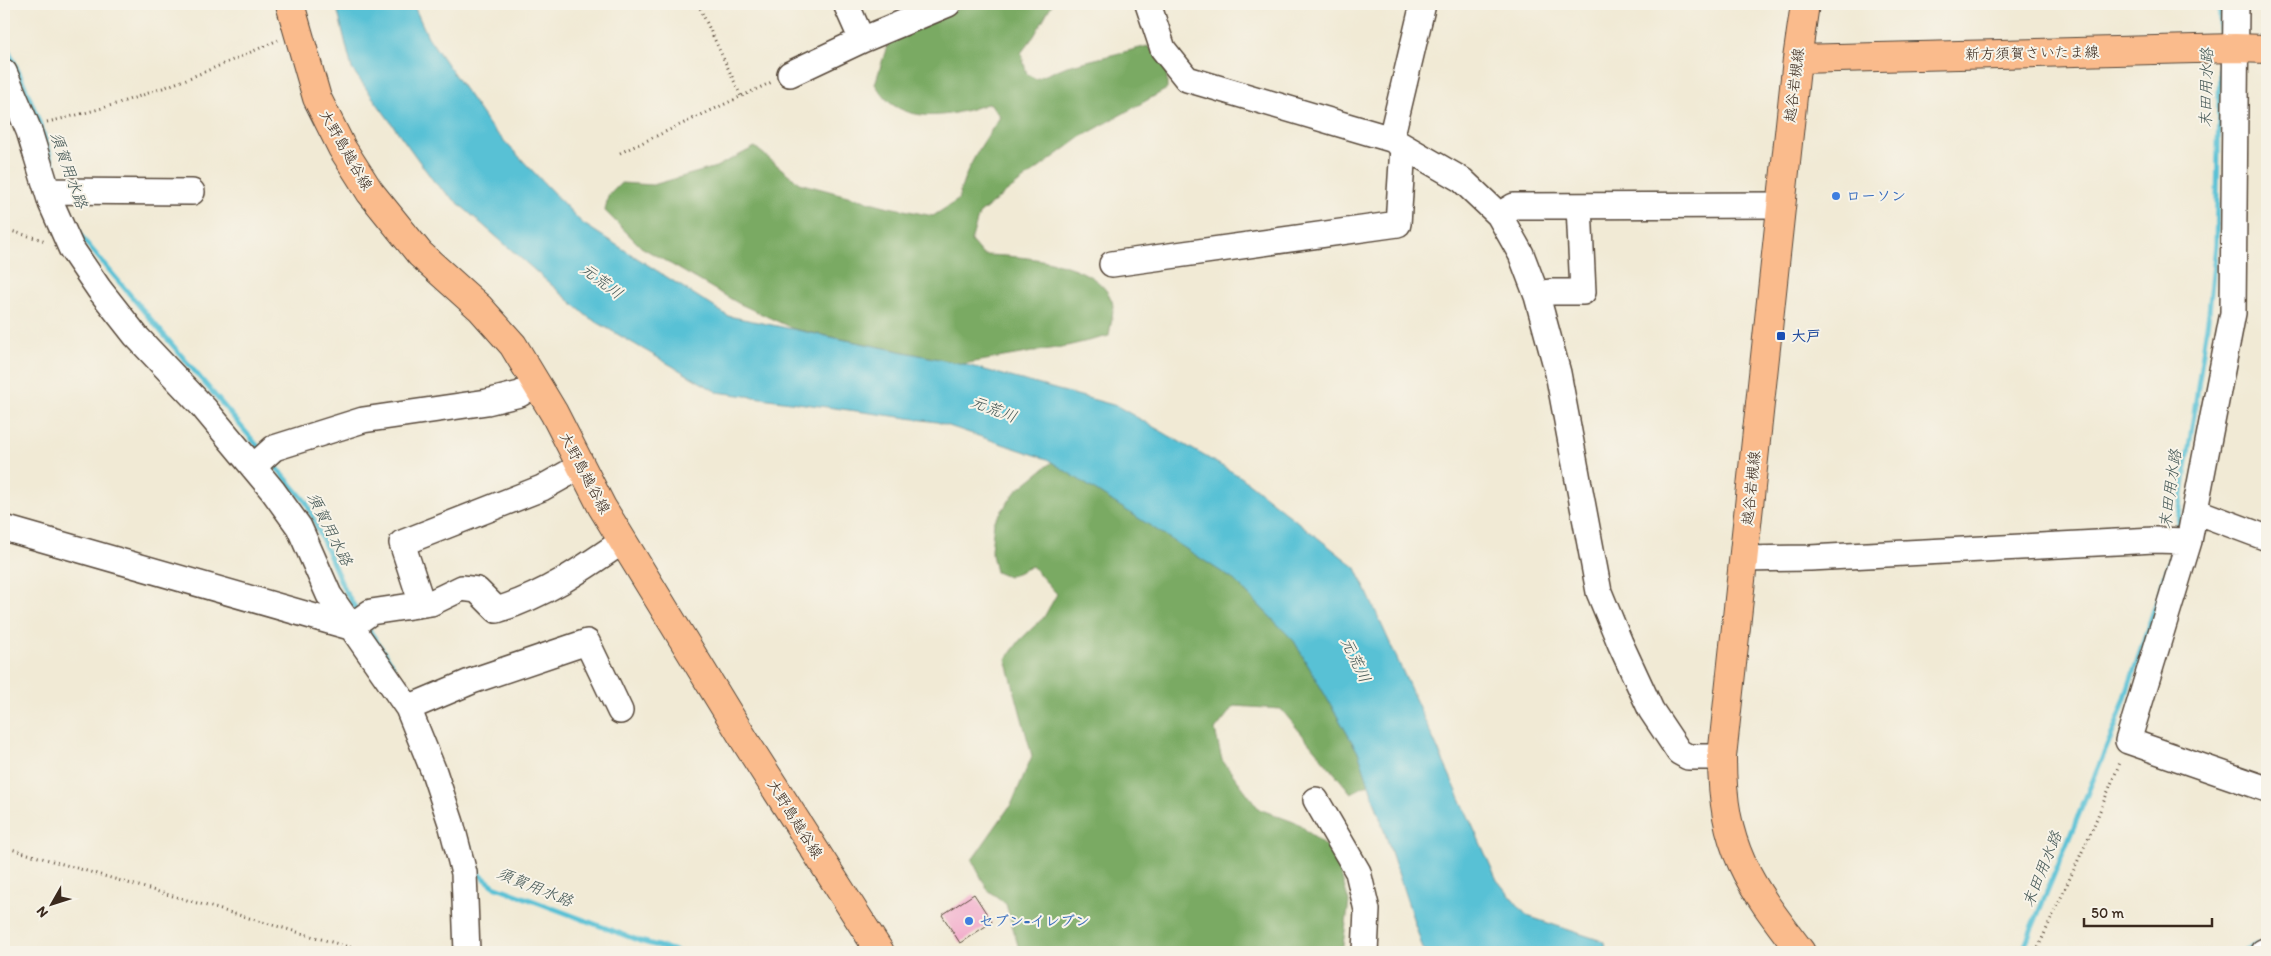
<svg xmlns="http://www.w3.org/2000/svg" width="2271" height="956" font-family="Itim,'Klee One',sans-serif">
	<rect width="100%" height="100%" fill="#f7f3e8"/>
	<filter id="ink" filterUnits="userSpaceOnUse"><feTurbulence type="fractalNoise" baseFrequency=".02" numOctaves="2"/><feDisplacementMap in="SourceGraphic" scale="10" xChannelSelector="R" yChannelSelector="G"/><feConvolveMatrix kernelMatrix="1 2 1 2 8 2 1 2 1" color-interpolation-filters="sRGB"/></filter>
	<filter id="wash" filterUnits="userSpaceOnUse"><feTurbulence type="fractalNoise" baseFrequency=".0096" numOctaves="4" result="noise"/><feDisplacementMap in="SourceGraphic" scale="20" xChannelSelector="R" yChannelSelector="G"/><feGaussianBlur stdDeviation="1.12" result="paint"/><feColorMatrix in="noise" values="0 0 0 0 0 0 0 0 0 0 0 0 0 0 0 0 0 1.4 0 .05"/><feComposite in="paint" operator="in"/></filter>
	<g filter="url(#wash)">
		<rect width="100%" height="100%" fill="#f1ead5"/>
		<!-- forest -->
		<path fill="#7aaa64" stroke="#5a6a41" d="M969 4H1052L1034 36 1021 53 1027 74 1036 79 1067 66 1148 46 1167 68V89L1081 137 1004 194 979 214 971 241 983 255C1020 256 1097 260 1112 301 1115 309 1110 326 1109 336L1067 346 963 364 794 329 738 303 641 247 605 211 608 196 621 183 653 185 716 167 755 147 799 183 889 207 933 216 958 200C966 166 981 146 1000 117L990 103C958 114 919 125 889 102 884 97 879 90 875 84L889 40Z
			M1052 462 1234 580 1294 641 1359 754 1369 784 1351 793 1281 709 1234 706 1215 730 1222 760 1259 809 1299 824 1335 855 1349 902 1342 952H1020L1006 904 987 889 972 860 1012 803 1032 756 1006 659 1020 640 1044 617 1057 594 1032 566 1008 577 996 572 991 550 994 522 1016 491Z"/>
		<!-- water -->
		<path fill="#58c1d5" stroke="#4a767a" d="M336 4H413L428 37 490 126 582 223 728 316 963 364 1117 406 1241 477 1356 568 1497 880 1527 916 1605 942 1606 952H1424L1359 754 1294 641 1234 580 1047 459 937 422 717 392 588 317 435 183 352 69Z"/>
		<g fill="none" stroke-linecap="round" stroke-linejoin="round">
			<!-- stream -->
			<path stroke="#58c1d5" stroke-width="5" d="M2220 40V4
				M4 41C27 88 46 135 59 185
				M63 198 83 239 261 450
				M270 460 306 502 344 589 359 614
				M2176 535 2209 312 2216 244 2220 56
				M366 625 393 666
				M469 845 479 874 494 886 640 941 679 952
				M2022 952 2117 722 2171 558
				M2241 952 2257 945"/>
		</g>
		<g id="blocks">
			<!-- building -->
			<path fill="#f2aaca" d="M974 894 992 922 960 943 942 915Z"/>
		</g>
	</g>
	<g filter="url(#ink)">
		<use href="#blocks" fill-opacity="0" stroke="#564739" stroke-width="1"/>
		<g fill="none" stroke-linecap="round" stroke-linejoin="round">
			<!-- minor casing -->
			<g stroke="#564739" stroke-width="28">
				<path id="minor" d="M846 4 862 40
					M1148 4 1163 49 1187 79 1391 139 1462 180 1499 215 1521 254 1537 296 1558 373 1599 592 1620 643 1651 710 1679 752 1688 757H1722
					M2236 4 2233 313 2189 541 2128 741 2267 789
					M4 72 29 131 51 203 71 248 99 289 136 336 204 408 273 491 299 527 329 595 408 708 434 772 451 823 464 873 467 952
					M790 74 862 40 948 4
					M1391 139 1423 4
					M48 191 192 192
					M1499 215 1514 206 1781 205
					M1112 264 1398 224 1403 147
					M1537 296 1550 292H1583L1579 206
					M253 467 274 448 363 420 487 402 520 394 536 384
					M2195 511 2267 538
					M4 528 350 627 371 612 431 603 462 588 477 590 497 610C547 594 581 570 623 541
					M1744 559 1810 558 2154 540 2189 541
					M422 604 402 543 542 488 581 466
					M408 708 472 681 587 642 620 711
					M1316 800 1358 872 1367 910 1365 952
					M2263 952 2267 950"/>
			</g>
			<!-- major casing -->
			<g stroke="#564739" stroke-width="30">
				<path id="major" d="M290 4 317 98 342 148 370 192 420 254 480 308 513 345 554 413 602 507 747 744 880 952
					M1797 59 2235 48 2267 49
					M1801 952C1748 883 1722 848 1722 757L1797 59 1805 4"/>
			</g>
			<!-- path -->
			<path stroke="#564739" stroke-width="3" stroke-dasharray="1 4" stroke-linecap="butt" d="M698 4 741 96
				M47 122C127 105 203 74 278 40
				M620 153 774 81
				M4 229 46 241
				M4 847 366 952
				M2036 952 2092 830 2121 760"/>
			<!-- minor -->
			<use href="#minor" stroke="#fff" stroke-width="25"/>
			<!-- major -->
			<use href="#major" stroke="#fabb8c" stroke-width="28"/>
		</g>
	</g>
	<!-- markers -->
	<g fill="#3f7fe0" stroke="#f7f3e8" stroke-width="2">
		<circle cx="1836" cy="196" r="5"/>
		<circle cx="969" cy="921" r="5"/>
	</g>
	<rect fill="#1a4fb4" stroke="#f7f3e8" stroke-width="2" x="1776" y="331" width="10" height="10" rx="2.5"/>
	<g text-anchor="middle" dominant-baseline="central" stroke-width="4" stroke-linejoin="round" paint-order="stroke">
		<!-- street labels -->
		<g font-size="15" fill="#3b2a1e" stroke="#f7f3e8">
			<text transform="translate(2032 53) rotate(-1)">新方須賀さいたま線</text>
			<text transform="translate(1794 85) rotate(-83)">越谷岩槻線</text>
			<text transform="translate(346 150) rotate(60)">大野島越谷線</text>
			<text transform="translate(585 473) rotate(62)">大野島越谷線</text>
			<text transform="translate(1751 488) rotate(-84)">越谷岩槻線</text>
			<text transform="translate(795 819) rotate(58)">大野島越谷線</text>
		</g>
		<!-- shop labels -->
		<g font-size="15" font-weight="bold" fill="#366cbe" stroke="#f7f3e8" text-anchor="start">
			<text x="1846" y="196">ローソン</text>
			<text x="979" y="921">セブン-イレブン</text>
		</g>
		<!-- transit labels -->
		<g font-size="15" font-weight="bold" fill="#164399" stroke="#f7f3e8" text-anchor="start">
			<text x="1791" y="336">大戸</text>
		</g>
		<!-- water labels -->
		<g font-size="16" font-style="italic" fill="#445755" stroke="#f7f3e8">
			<text transform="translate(2206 88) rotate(-89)">末田用水路</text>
			<text transform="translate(69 170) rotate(70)">須賀用水路</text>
			<text transform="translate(602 281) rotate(37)">元荒川</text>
			<text transform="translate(994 409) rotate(21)">元荒川</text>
			<text transform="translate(2170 489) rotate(-82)">末田用水路</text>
			<text transform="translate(330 529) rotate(63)">須賀用水路</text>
			<text transform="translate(1356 660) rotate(65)">元荒川</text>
			<text transform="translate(2042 869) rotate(-68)">末田用水路</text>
			<text transform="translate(535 887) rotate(22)">須賀用水路</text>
		</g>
	</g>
	<!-- margin -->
	<rect width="2271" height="956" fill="none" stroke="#f7f3e8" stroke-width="20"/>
	<!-- north arrow -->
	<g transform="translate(52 904) rotate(231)" stroke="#f7f3e8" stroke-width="4" paint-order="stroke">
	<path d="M0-4L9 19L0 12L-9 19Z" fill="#3b2a1e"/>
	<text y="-8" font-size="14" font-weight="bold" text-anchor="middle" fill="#3b2a1e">N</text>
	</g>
	<!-- scale -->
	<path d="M2084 918v8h128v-8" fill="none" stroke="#3b2a1e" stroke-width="2.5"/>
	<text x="2091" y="918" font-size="15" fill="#3b2a1e" stroke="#f7f3e8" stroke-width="4" paint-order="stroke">50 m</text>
</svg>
